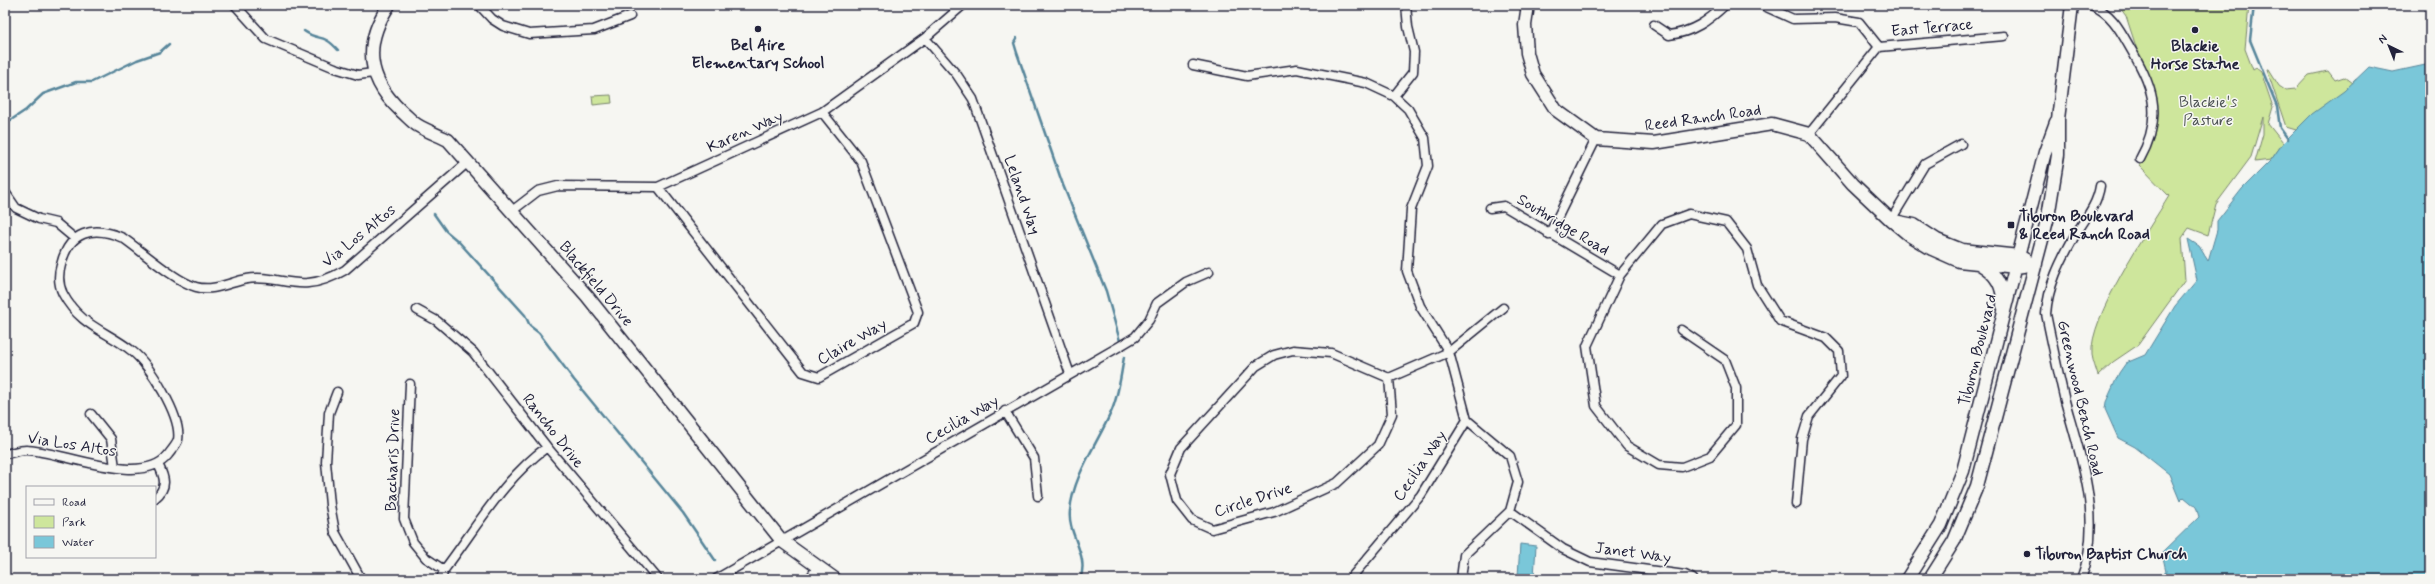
<svg xmlns="http://www.w3.org/2000/svg" width="2435" height="584" font-family="Mynerve,sans-serif">
	<rect width="100%" height="100%" fill="#f6f6f2"/>
	<filter id="ink" filterUnits="userSpaceOnUse"><feTurbulence type="fractalNoise" baseFrequency=".025" numOctaves="2"/><feDisplacementMap in="SourceGraphic" scale="8" xChannelSelector="R" yChannelSelector="G"/><feConvolveMatrix kernelMatrix="1 2 1 2 8 2 1 2 1" color-interpolation-filters="sRGB"/></filter>
	<g filter="url(#ink)">
		<!-- green -->
		<path fill="#cee69c" stroke="#78846c" d="M2118 5H2249L2245 49 2253 70 2256 68 2261 72 2273 107 2268 124 2283 143 2271 160 2255 162 2263 134V117L2251 157 2216 204 2208 235 2189 228 2182 238 2185 280 2138 345 2113 362 2098 376C2096 369 2093 362 2092 355 2088 318 2149 229 2169 196L2140 166V159L2145 150 2153 99 2126 16Z
			M2267 70H2269L2279 86 2285 90 2296 89 2309 75 2328 71 2335 80 2344 77 2352 83 2356 79 2361 82 2296 130 2286 127Z
			M611 95 612 103 593 105 592 96Z"/>
		<!-- water -->
		<path fill="#7ac7d9" stroke="#57859a" d="M2430 64V579H2154L2166 571 2162 553 2199 517 2196 507 2184 497 2180 501 2169 474 2135 447 2118 438 2105 409 2106 402 2119 373 2126 363 2145 355 2175 306 2197 280 2188 239 2199 246 2208 261 2217 230V221L2242 189 2271 160 2283 143 2312 114 2344 91 2369 67 2393 72Z
			M1520 544 1536 546 1534 577 1518 576Z"/>
		<g fill="none" stroke-linecap="round" stroke-linejoin="round">
			<!-- stream -->
			<path stroke="#57859a" stroke-width="2.5" d="M2254 5 2250 40 2277 106 2280 128 2288 139
				M304 31C319 42 322 32 338 50
				M1017 38 1014 43 1017 53 1063 185 1106 291 1120 341
				M5 124 26 110 43 94 76 82H92L137 60 160 52 169 44
				M434 214 446 231 459 242 525 315 530 326 539 333 574 380 683 513 715 560
				M1080 579C1090 556 1067 534 1070 511 1073 475 1098 443 1112 410 1119 393 1121 375 1124 357"/>
			<!-- street casing -->
			<g stroke="#22223b" stroke-width="11">
				<path id="street" d="M235 5 266 39 335 68 358 75 373 73
					M479 5 492 19 503 26 529 34 594 30 630 16
					M1762 5 1793 19 1835 18 1859 22 1879 47
					M2091 5C2110 12 2119 28 2128 44 2152 85 2165 114 2140 159
					M1654 25 1669 35C1693 32 1708 21 1725 5
					M925 38 957 75 973 99 1070 374
					M1193 65 1247 76 1297 69 1366 83 1394 96 1408 109 1425 138 1428 166 1411 209 1407 271 1420 306 1449 352 1467 420 1421 495 1350 579
					M1394 96 1413 72 1414 52 1408 27 1406 5
					M1809 134 1879 47 2004 36
					M658 187 803 372 819 377 914 323 918 312 861 161 822 112
					M5 192 16 208 39 219 56 223 74 238
					M1490 208 1504 206 1620 275
					M512 211 538 191 558 186 658 187 822 112 925 38 963 5
					M1891 220 1925 164 1961 144
					M1549 235 1596 139
					M417 310 437 321 473 352 547 447 658 579
					M1681 330 1725 360 1736 388V425L1710 456 1682 467 1659 465 1627 446 1596 406 1587 346 1620 275 1662 224 1689 214 1726 222 1747 249 1757 285 1780 321 1826 338 1839 351 1841 376 1809 416 1802 439 1796 504
					M1293 350 1331 353 1389 378 1392 414 1378 445 1337 483 1274 512 1212 529 1192 520 1177 501 1170 474 1181 448 1256 366 1274 355Z
					M1389 378 1449 352 1503 308
					M410 384 404 519 413 542 426 558 444 570
					M337 392 329 413 326 462 330 505 335 532 361 579
					M1005 411 1034 458 1038 496
					M91 414 111 439 115 467
					M5 454C12 453 19 450 26 450 59 450 142 489 168 455 171 451 177 444 178 440 182 417 150 365 132 351 107 331 80 326 63 294 58 284 58 275 61 265 69 231 93 225 123 238 142 251 175 281 196 287 214 292 230 282 247 279 267 275 288 285 308 283 322 282 333 277 345 270L468 162
					M155 498C168 487 165 478 158 464
					M1510 511 1563 549 1590 562 1685 575 1693 579
					M441 579 444 570C476 528 504 478 547 447
					M716 579 1120 346 1135 337 1149 320 1157 303 1186 282 1209 272
					M809 579 818 567
					M1461 579 1464 555 1510 511 1518 482 1510 456 1467 420
					M2081 579C2104 521 2081 458 2065 401 2058 372 2052 343 2046 314 2048 286 2060 262 2074 237 2084 220 2097 206 2100 186"/>
			</g>
			<!-- secondary casing -->
			<g stroke="#22223b" stroke-width="15">
				<path id="secondary" d="M389 5C363 44 367 79 401 111 407 116 412 122 417 125 427 131 438 135 448 140L587 296 782 541 835 579
					M1528 5 1525 25 1527 53 1533 74 1556 110 1596 139 1654 143 1772 124 1809 134 1853 184 1891 220 1909 235 1932 249 1959 261 2016 267 2036 264
					M1894 221 1914 225 1937 240 1962 250 2019 256 2026 260
					M1980 264C1997 274 2004 287 2003 306
					M1907 579 1941 525 1963 471 2045 152 2056 122
					M1930 579 1954 541 1977 486 2048 217 2058 155V119L2072 5"/>
			</g>
			<!-- street -->
			<use href="#street" stroke="#f6f6f2" stroke-width="8"/>
			<!-- secondary -->
			<use href="#secondary" stroke="#f6f6f2" stroke-width="12"/>
		</g>
	</g>
	<!-- markers -->
	<g fill="#22223b" stroke="#f6f6f2" stroke-width="1.5">
		<circle cx="758" cy="29" r="4"/>
		<circle cx="2195" cy="30" r="4"/>
		<rect x="2007" y="221" width="8" height="8" rx="2"/>
		<circle cx="2027" cy="554" r="4"/>
	</g>
	<g text-anchor="middle" dominant-baseline="central" stroke-width="3" stroke-linejoin="round" paint-order="stroke">
		<!-- street labels -->
		<g font-size="16" fill="#22223b" stroke="#f6f6f2">
			<text transform="translate(1932 28) rotate(-5)">East Terrace</text>
			<text transform="translate(1703 118) rotate(-8)">Reed Ranch Road</text>
			<text transform="translate(745 132) rotate(-24)">Karen Way</text>
			<text transform="translate(1022 195) rotate(71)">Leland Way</text>
			<text transform="translate(1563 225) rotate(31)">Southridge Road</text>
			<text transform="translate(359 236) rotate(-39)">Via Los Altos</text>
			<text transform="translate(596 284) rotate(50)">Blackfield Drive</text>
			<text transform="translate(852 342) rotate(-30)">Claire Way</text>
			<text transform="translate(1978 350) rotate(-76)">Tiburon Boulevard</text>
			<text transform="translate(2080 398) rotate(77)">Greenwood Beach Road</text>
			<text transform="translate(962 420) rotate(-30)">Cecilia Way</text>
			<text transform="translate(553 431) rotate(52)">Rancho Drive</text>
			<text transform="translate(72 445) rotate(9)">Via Los Altos</text>
			<text transform="translate(393 460) rotate(-88)">Baccharis Drive</text>
			<text transform="translate(1420 466) rotate(-56)">Cecilia Way</text>
			<text transform="translate(1253 500) rotate(-18)">Circle Drive</text>
			<text transform="translate(1633 553) rotate(8)">Janet Way</text>
		</g>
		<!-- poi labels -->
		<g font-size="16" font-weight="bold" fill="#22223b" stroke="#f6f6f2">
			<text x="758" y="45">Bel Aire<tspan x="758" dy="18">Elementary School</tspan></text>
			<text x="2195" y="46">Blackie<tspan x="2195" dy="18">Horse Statue</tspan></text>
			<text x="2019" y="216" text-anchor="start">Tiburon Boulevard<tspan x="2019" dy="18">&amp; Reed Ranch Road</tspan></text>
			<text x="2035" y="554" text-anchor="start">Tiburon Baptist Church</text>
		</g>
		<!-- park labels -->
		<g font-size="16" fill="#4d5353" stroke="#f6f6f2">
			<text x="2208" y="102">Blackie's<tspan x="2208" dy="18">Pasture</tspan></text>
		</g>
	</g>
	<!-- margin -->
	<rect width="2435" height="584" fill="none" stroke="#f6f6f2" stroke-width="20"/>
	<rect x="10" y="10" width="2415" height="564" fill="none" stroke="#22223b" stroke-width="1.5" filter="url(#ink)"/>
	<!-- legend -->
	<rect x="26" y="486" width="130" height="72" fill="#f6f6f2" stroke="#a1a1a9"/>
	<rect x="34" y="499" width="20" height="6" fill="#f6f6f2" stroke="#a1a1a9"/>
	<text x="62" y="506" font-size="12" fill="#22223b">Road</text>
	<rect x="34" y="516" width="20" height="12" fill="#cee69c" stroke="#a1a1a9"/>
	<text x="62" y="526" font-size="12" fill="#22223b">Park</text>
	<rect x="34" y="536" width="20" height="12" fill="#7ac7d9" stroke="#a1a1a9"/>
	<text x="62" y="546" font-size="12" fill="#22223b">Water</text>
	<!-- north arrow -->
	<g transform="translate(2389 46) rotate(317)" stroke="#f6f6f2" stroke-width="3" paint-order="stroke">
	<path d="M0-3L7 15L0 10L-7 15Z" fill="#22223b"/>
	<text y="-6" font-size="11" font-weight="bold" text-anchor="middle" fill="#22223b">N</text>
	</g>
</svg>
